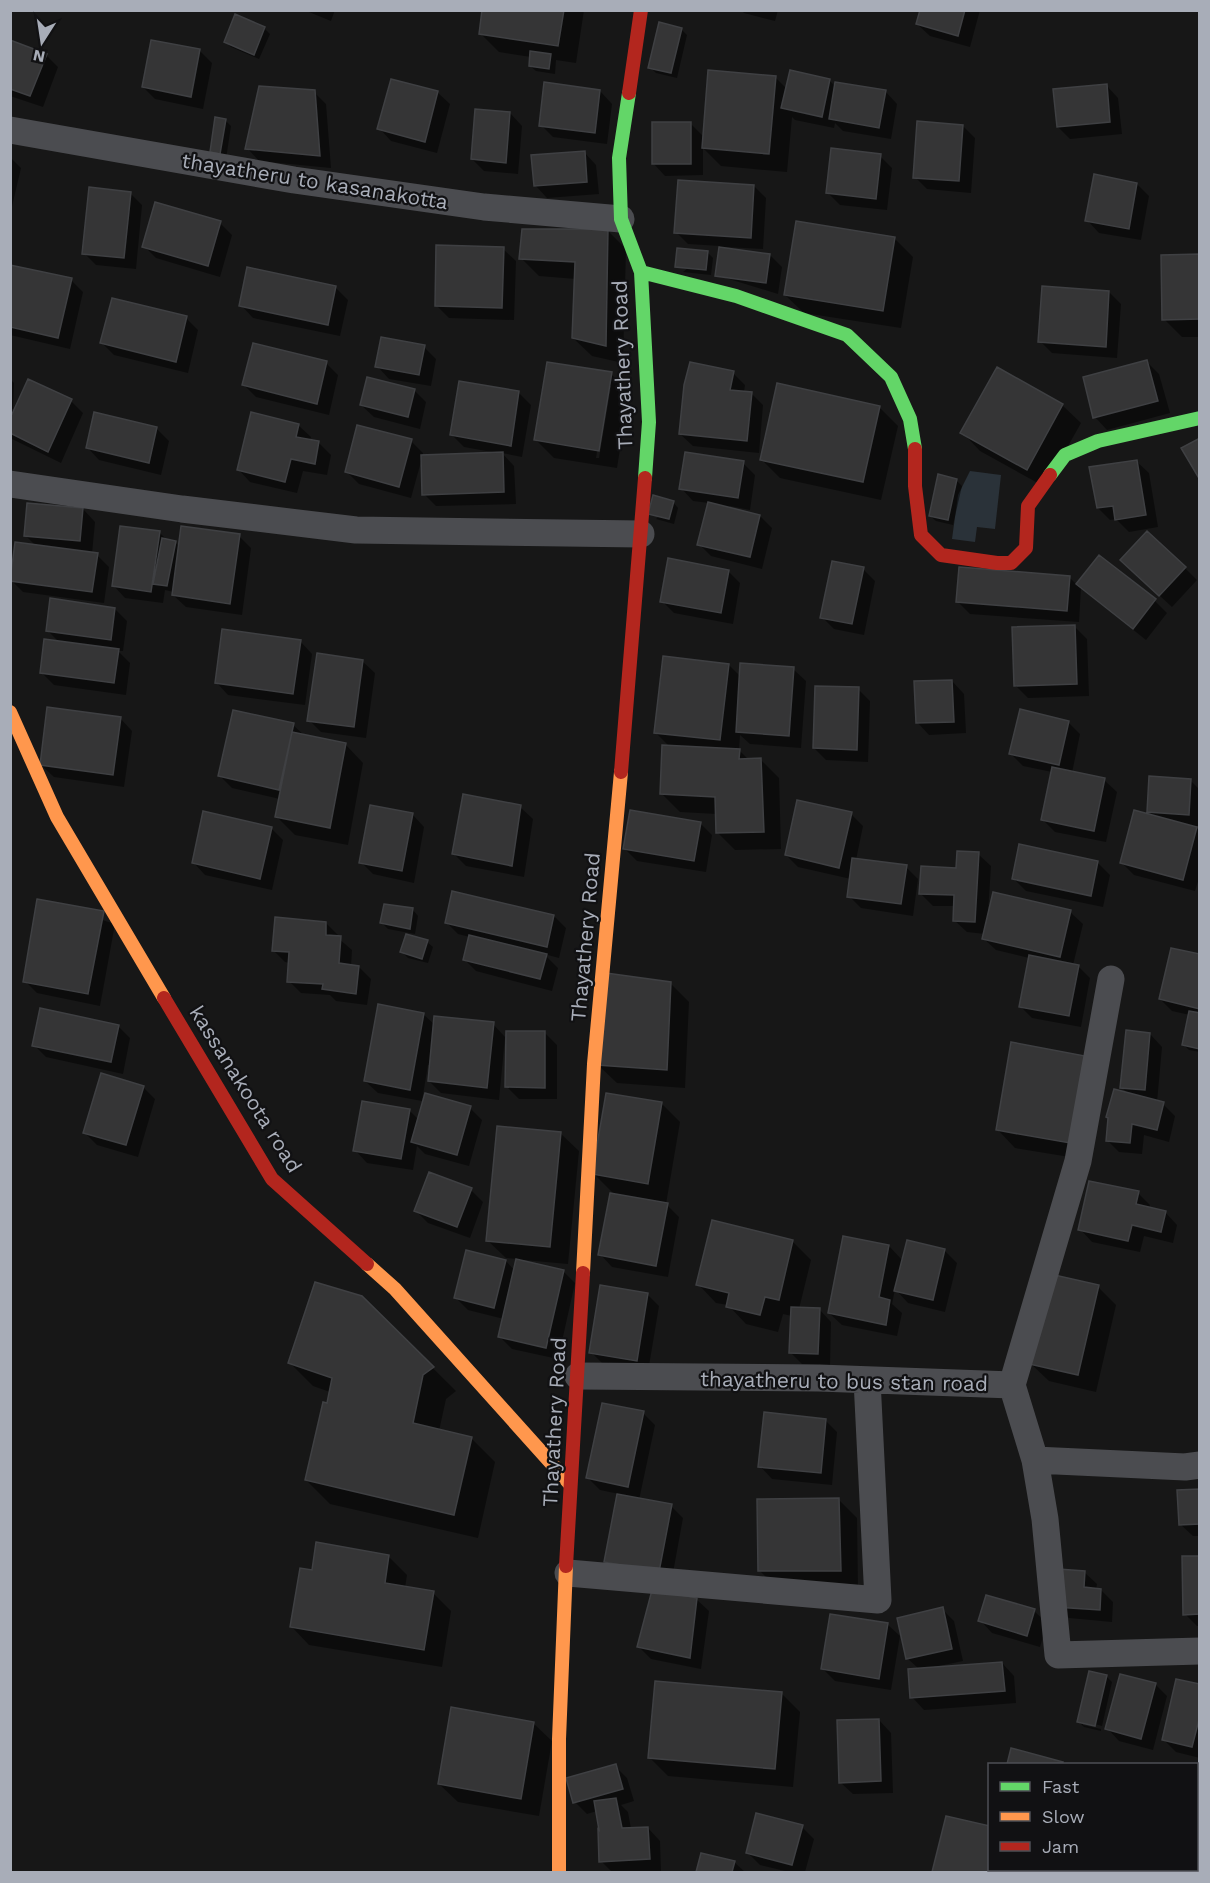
<svg xmlns="http://www.w3.org/2000/svg" width="1210" height="1883" font-family="'Work Sans',sans-serif">
	<rect width="100%" height="100%" fill="#171717"/>
	<!-- water -->
	<path fill="#2a3239" d="M970 471 1001 475 995 529 977 527 975 542 952 539 958 495Z"/>
	<!-- shadow -->
	<path fill="#0007" fill-rule="evenodd" d="M304 10H335L331 21Z
		M484 10H584L576 63 556 60 555 74 536 71 530 66 531 57 499 52 480 33Z
		M741 10H778L775 21 744 13Z
		M921 10H980L970 47 930 36 917 24Z
		M264 28 270 34 259 59 231 47 225 42Z
		M681 29 687 35 677 78 656 73 650 67Z
		M10 42 46 55 58 67 43 107 10 96Z
		M200 51 212 63 203 109 155 99 143 87Z
		M776 78 787 89 830 81 836 87 885 91 897 104 891 139 843 131 835 123 834 128 795 120 792 117 787 172 721 166 703 148V175L665 176 653 163 691 124 704 137Z
		M1106 85 1118 98 1122 134 1070 139 1058 127Z
		M600 91 612 104 607 144 553 137 541 125Z
		M314 92 326 104 331 168 259 161 247 148Z
		M437 92 450 104 437 153 391 141 379 128Z
		M510 113 522 126 518 174 484 171 472 159Z
		M225 120 231 126 226 159 217 157Z
		M963 126 975 138 971 193 927 189 915 177Z
		M584 152 596 165 599 194 547 198 535 185Z
		M880 156 892 168 887 210 840 205 828 193Z
		M10 157 21 168 10 215Z
		M1137 184 1149 196 1141 240 1099 233 1087 220Z
		M754 186 766 198 763 249 725 247V249L770 255 782 267 778 294 716 275 720 246 688 244 676 232Z
		M130 193 142 205 136 269 96 265 84 253Z
		M220 223 232 235 220 277 156 258 144 246Z
		M608 231 626 249 623 363 592 356 573 338 576 279 539 276 521 258Z
		M895 239 913 257 901 328 804 313 785 295Z
		M503 249 516 261 514 320 449 318 437 306Z
		M707 252 713 258 711 275 683 272Z
		M1200 256V337H1182L1164 319Z
		M10 266 71 280 83 292 70 349 10 335Z
		M336 288 348 300 340 336 253 318 241 305Z
		M1109 292 1121 304 1117 358 1052 353 1040 341Z
		M186 318 198 330 188 373 114 355 102 343Z
		M424 347 436 359 431 386 389 379 377 366Z
		M1147 362 1159 374 1170 413 1107 430 1095 417Z
		M326 363 338 375 329 415 256 397 244 385Z
		M733 373 745 385 744 392 751 393 763 405 759 453 693 446 680 434Z
		M611 374 629 392 617 468 554 458 536 440ZM608 386H611L599 458H596Z
		M10 379 14 383 13 409H10Z
		M414 390 426 402 420 429 374 417 361 405Z
		M519 393 531 405 522 457 502 453 514 466 516 504 436 506 424 494 422 458 411 498 359 484 347 472 411 441 423 453 422 457 497 453 464 447 452 435Z
		M71 401 83 413 61 463 10 438V415Z
		M1062 405 1081 423 1045 487 980 451 962 432Z
		M879 407 898 426 881 500 780 478 762 460Z
		M95 414 157 429 169 441 161 475 99 460 87 447Z
		M298 425 311 437 310 441 319 443 331 455 327 475 303 471 297 493 250 482 238 469Z
		M1136 461 1149 473 1158 527 1129 532 1116 519 1110 520 1098 508Z
		M743 463 755 475 750 510 730 506 729 509 760 516 772 528 762 569 711 556 699 544 709 503 693 501 681 488Z
		M956 480 962 486 953 525 936 521 930 516Z
		M673 502 678 508 674 524 656 519Z
		M83 509 95 522 92 554 97 555 109 567 104 603 23 592 11 580 36 546 26 536Z
		M159 532 168 541 175 542 180 547 239 536 251 548 242 615 186 607 173 595 174 592 165 590 163 603 125 598 113 585Z
		M1100 557 1155 601 1167 613 1146 640 1081 588 1079 622 970 614 958 602 1069 577 1077 585Z
		M1185 568 1197 580 1172 607 1134 572Z
		M863 569 875 581 864 635 834 629 822 617Z
		M728 571 740 583 733 624 674 613 662 601Z
		M115 609 127 621 123 651H118L130 663 126 695 54 685 41 672 59 642 47 630Z
		M1074 626 1087 639 1089 696 1028 698 1015 685Z
		M300 641 312 654 305 705 228 695 216 682Z
		M362 661 375 673 366 738 321 732 309 720Z
		M729 665 741 677 793 669 806 681 801 748 750 744 740 735 739 750 749 760H761L779 778 781 849 735 850 717 832V814L680 812 661 793 670 747 655 732Z
		M952 681 964 694 966 733 929 735 917 722Z
		M858 689 870 701 868 762 826 760 814 748Z
		M120 718 132 731 124 787 54 777 41 765Z
		M1068 722 1080 734 1072 773 1104 780 1117 792 1106 842 1055 832 1042 819 1052 772 1023 766 1011 754Z
		M293 725 305 736 345 744 363 763 348 845 295 835 277 817 280 799 232 788 220 776Z
		M1190 780 1200 790V826H1194L1200 831V875L1195 891 1134 875 1122 863 1153 816 1149 812Z
		M520 807 533 819 524 877 466 866 454 854Z
		M412 814 424 827 414 883 373 874 361 862Z
		M851 814 863 826 856 860 906 867 918 879 913 916 861 908 849 896 851 879 798 867 786 855Z
		M700 823 712 835 706 872 637 861 625 849Z
		M271 828 283 840 272 890 205 875 193 862Z
		M978 854 991 866 988 913 1070 912 1083 924 1073 965 1078 966 1090 978 1081 1027 1032 1018 1020 1006 1029 958 996 950 983 938 985 934 967 932 954 920 955 906H933L921 894Z
		M1097 862 1110 875 1103 907 1026 891 1014 879Z
		M38 900 115 924 100 1006 37 993 25 981Z
		M413 910 418 916 415 934 388 929 382 923Z
		M554 916 566 928 559 958 544 954 558 968 552 991 476 971 464 959 470 937 458 934 446 922Z
		M326 923 338 935V938L352 950 351 966 359 967 371 979 367 1005 336 1001 330 995 301 993 289 981 290 963 285 962 273 950Z
		M427 942 433 947 428 963 408 958 402 952Z
		M1200 956V1052L1189 1050 1184 1045 1190 1015 1172 1011 1160 999Z
		M670 983 689 1002 685 1088 617 1083 598 1065Z
		M423 1014 435 1025 493 1024 505 1037 499 1100 441 1093 429 1081 431 1065H428L422 1101 378 1093 365 1081Z
		M118 1026 130 1038 123 1074 46 1057 34 1045Z
		M545 1033 557 1045V1099H519L507 1087Z
		M1150 1034 1162 1047 1157 1102 1163 1104 1175 1116 1169 1142 1144 1135 1142 1154 1119 1152 1107 1140 1109 1119 1129 1094 1121 1087Z
		M1012 1044 1088 1160 1015 1148 997 1129Z
		M143 1087 155 1099 138 1157 97 1145 85 1133Z
		M608 1095 662 1104 680 1122 666 1204 679 1217 668 1277 612 1267 600 1254 615 1195 594 1174Z
		M470 1108 482 1120 469 1166 425 1154 417 1146 413 1170 367 1163 355 1150 409 1110 419 1120Z
		M560 1133 579 1151 568 1264 524 1260V1262L563 1271 575 1283 558 1359 512 1349 500 1337 504 1319 468 1310 456 1298 506 1261 515 1271 518 1259 506 1258 487 1240Z
		M471 1190 483 1202 470 1238 428 1223 416 1211Z
		M1138 1193 1150 1205 1149 1208 1165 1212 1177 1225 1173 1243 1144 1236 1140 1252 1092 1242 1080 1229Z
		M792 1241 811 1260 799 1309H819L831 1322 830 1366 802 1364 790 1352 792 1316 783 1314 778 1332 746 1324 728 1305 716 1303 698 1284Z
		M889 1246 903 1261 945 1251 957 1263 945 1312 908 1303 895 1289 892 1304 902 1313 897 1336 842 1325 829 1313Z
		M1098 1287 1116 1305 1096 1392 1049 1381 1030 1363Z
		M647 1294 659 1306 648 1372 603 1364 591 1352Z
		M361 1297 456 1391 446 1399 439 1431 471 1438 495 1462 478 1538 330 1504 306 1480 330 1392 313 1386 289 1362Z
		M643 1413 655 1425 639 1500 671 1506 683 1518 671 1584 618 1574 606 1561 619 1494 600 1490 587 1477Z
		M825 1420 837 1432 832 1485 772 1479 760 1466Z
		M1200 1490V1536H1193L1180 1524Z
		M839 1500 857 1518 858 1588 778 1589 760 1571Z
		M389 1557 407 1575 405 1588 433 1593 451 1611 442 1667 309 1645 291 1626 313 1572Z
		M1200 1558V1626H1197L1185 1614Z
		M1084 1572 1097 1584 1096 1590H1101L1113 1602 1112 1622 1069 1618 1056 1606Z
		M696 1599 709 1611 701 1669 651 1659 639 1647Z
		M942 1609 954 1621 963 1661 939 1666V1668L1002 1663 1014 1676 1016 1703 924 1710 912 1697 919 1669 907 1658Z
		M1034 1611 1047 1623 1040 1647 992 1633 980 1620Z
		M887 1624 900 1636 891 1690 835 1681 823 1669Z
		M1107 1677 1112 1682 1102 1726 1083 1721V1725L1101 1729V1731L1084 1727 1078 1721Z
		M1155 1684 1167 1696 1153 1750 1119 1741 1107 1728Z
		M1200 1686V1758L1176 1752 1164 1740Z
		M781 1693 800 1712 793 1787 668 1776 650 1758Z
		M879 1720 891 1733 893 1793 853 1794 840 1782Z
		M533 1723 552 1741 539 1816 458 1802 439 1784Z
		M1013 1750 1062 1763 1064 1764H1009Z
		M615 1766 627 1778 634 1801 621 1805 628 1812 631 1829 648 1828 660 1841 661 1871 612 1872 601 1861 597 1811 587 1814 575 1802Z
		M947 1818 990 1870H1036L1035 1872H934Z
		M802 1827 814 1839 805 1872H789L760 1865 747 1852Z
		M702 1854 734 1862 745 1872H697Z"/>
	<!-- building -->
	<path fill="#353536" stroke="#3f4043" stroke-width="1.5" d="M482 10H564L558 46 479 34Z
		M920 10H965L958 36 916 24Z
		M235 14 265 27 254 55 224 42Z
		M659 22 682 28 671 73 648 68Z
		M10 40 47 54 30 96 10 89Z
		M151 40 200 49 191 97 142 87Z
		M530 51 551 54 549 69 529 66Z
		M708 70 776 76 769 154 702 148Z
		M790 70 830 79 822 117 781 108Z
		M391 79 438 91 425 142 377 129Z
		M544 82 600 90 595 133 539 126Z
		M835 82 886 90 879 128 829 119Z
		M1107 84 1110 122 1057 127 1053 89Z
		M259 86 315 90 320 156 245 149Z
		M475 109 510 112 506 163 471 159Z
		M215 117 226 119 220 154 210 152Z
		M917 121 963 125 959 181 913 178Z
		M652 122H691V164H652Z
		M831 148 881 154 876 199 826 193Z
		M585 151 587 182 534 186 531 155Z
		M1094 174 1137 183 1129 229 1085 221Z
		M678 180 754 185 751 238 674 233Z
		M89 187 131 192 124 258 82 254Z
		M155 202 221 221 208 266 142 247Z
		M796 221 895 237 883 311 784 295Z
		M522 229H608L606 346 572 338 575 262 519 259Z
		M436 245 504 247 502 308 435 306Z
		M719 247 770 254 766 283 715 276Z
		M677 248 708 251 706 270 675 267Z
		M1200 254V319L1162 320 1161 255Z
		M10 265 72 278 58 338 10 327Z
		M247 267 336 286 328 325 239 306Z
		M1042 286 1109 291 1106 347 1038 342Z
		M112 298 187 316 176 362 100 343Z
		M381 337 425 345 419 375 375 367Z
		M253 343 327 361 317 404 242 385Z
		M1147 360 1158 401 1093 418 1083 377Z
		M547 362 612 372 599 451 534 440Z
		M690 362 734 371 730 390 752 392 747 441 679 434 684 385Z
		M997 367 1063 404 1027 470 960 433Z
		M367 377 415 389 408 417 360 405Z
		M28 379 72 399 48 452 10 433V413L12 414Z
		M459 381 519 391 511 446 450 435Z
		M777 383 880 406 863 482 760 460Z
		M94 412 157 427 149 463 86 448Z
		M251 412 299 424 296 437 319 441 315 464 291 459 285 482 237 470Z
		M357 425 412 439 399 487 345 472Z
		M1200 438V480L1181 448Z
		M503 452 504 492 422 495 421 455Z
		M685 452 744 461 738 498 679 489Z
		M1137 460 1146 515 1115 520 1113 506 1097 508 1089 467Z
		M938 474 957 479 948 520 929 516Z
		M653 495 674 501 669 519 648 514Z
		M708 502 760 515 750 557 697 545Z
		M27 503 83 508 80 541 24 536Z
		M120 526 160 531 151 592 112 586Z
		M181 526 240 534 230 604 172 595Z
		M1147 531 1186 567 1159 596 1120 560Z
		M162 538 176 541 167 586 153 584Z
		M15 542 98 553 92 592 10 581Z
		M1099 555 1156 599 1133 629 1076 584Z
		M668 558 729 570 721 613 660 602Z
		M832 561 864 567 852 624 820 618Z
		M959 567 1070 576 1067 611 956 602Z
		M50 598 115 608 111 640 46 631Z
		M1075 625 1077 684 1014 686 1012 627Z
		M222 629 301 640 293 694 215 683Z
		M44 639 119 649 114 683 40 673Z
		M317 653 363 660 354 727 307 721Z
		M663 656 729 664 720 740 654 733Z
		M740 663 794 667 789 736 736 732Z
		M952 680 954 722 916 723 914 681Z
		M815 686 859 687 857 750 813 748Z
		M47 707 121 717 113 775 40 765Z
		M1020 709 1069 721 1059 765 1009 754Z
		M233 710 294 723 279 790 218 776Z
		M292 732 346 743 330 828 275 817Z
		M662 745 740 749 739 759 761 758 764 832 716 833 715 797 660 794Z
		M1052 767 1105 778 1094 831 1041 820Z
		M1149 776 1191 779 1189 815 1147 812Z
		M463 794 521 805 512 866 452 854Z
		M797 800 852 812 839 868 785 855Z
		M370 805 413 813 402 871 359 863Z
		M630 810 701 822 694 861 623 849Z
		M1134 810 1197 827 1183 880 1120 863Z
		M203 811 272 827 260 879 192 863Z
		M1019 844 1098 861 1091 896 1012 879Z
		M957 851 979 852 975 922 953 921 954 895 919 894 921 866 956 868Z
		M852 858 907 865 901 904 847 897Z
		M452 891 554 915 547 947 445 923Z
		M993 892 1071 910 1060 957 982 939Z
		M37 899 104 911 88 994 23 982Z
		M384 904 413 908 410 929 380 923Z
		M275 917 326 922V935L341 936 339 963 359 966 356 994 322 989 323 984 287 982 289 952 272 951Z
		M406 934 428 940 422 959 400 952Z
		M469 935 547 954 540 979 463 960Z
		M1171 948 1200 954V1009L1159 999Z
		M1029 955 1079 965 1069 1016 1019 1007Z
		M606 973 671 982 667 1070 597 1065Z
		M378 1004 424 1013 410 1090 364 1081Z
		M40 1008 119 1025 111 1062 32 1046Z
		M1189 1011 1200 1013V1049L1182 1045Z
		M434 1016 494 1022 487 1088 428 1081Z
		M1126 1030 1150 1033 1145 1090 1120 1088Z
		M506 1031H545V1088L505 1087Z
		M1011 1042 1085 1056 1070 1143 996 1130Z
		M101 1073 144 1086 126 1145 83 1133Z
		M1114 1089 1164 1102 1157 1130 1132 1124 1130 1143 1106 1141 1108 1118 1106 1117Z
		M425 1093 471 1106 457 1155 411 1142Z
		M606 1093 662 1102 648 1184 592 1174Z
		M362 1101 410 1109 401 1159 353 1151Z
		M497 1126 561 1132 550 1247 486 1241Z
		M429 1172 472 1188 457 1227 414 1211Z
		M1089 1181 1139 1191 1136 1204 1166 1211 1161 1232 1132 1225 1128 1241 1078 1230Z
		M610 1193 668 1203 656 1266 598 1255Z
		M712 1220 793 1240 779 1300 765 1297 760 1315 726 1307 729 1293 696 1285Z
		M843 1236 889 1245 879 1297 890 1300 886 1325 828 1313Z
		M907 1240 945 1249 933 1300 894 1291Z
		M466 1250 506 1260 494 1308 454 1298Z
		M516 1259 564 1270 546 1348 498 1337Z
		M1050 1274 1099 1285 1078 1375 1029 1364Z
		M315 1282 362 1296 434 1367 423 1375 413 1423 472 1437 454 1515 305 1480 323 1402 327 1403 332 1378 288 1363Z
		M600 1285 648 1293 637 1361 589 1353Z
		M791 1307 820 1308 818 1354 789 1353Z
		M602 1403 644 1411 628 1487 586 1478Z
		M764 1412 826 1419 821 1473 758 1467Z
		M1200 1489V1524L1179 1525 1177 1490Z
		M617 1494 672 1504 659 1572 604 1562Z
		M839 1498 841 1571H758L757 1499Z
		M316 1542 389 1555 385 1583 434 1591 424 1650 290 1627 300 1568 312 1570Z
		M1182 1556H1200V1614L1183 1615Z
		M1058 1569 1085 1571 1084 1587 1101 1589 1100 1610 1055 1607Z
		M652 1590 697 1598 690 1658 637 1647Z
		M986 1595 1035 1609 1027 1636 978 1621Z
		M943 1607 952 1649 906 1659 897 1618Z
		M830 1614 888 1623 879 1679 821 1669Z
		M1002 1662 1005 1691 910 1698 908 1669Z
		M1089 1671 1107 1675 1095 1726 1077 1722Z
		M1120 1674 1156 1683 1141 1739 1105 1729Z
		M1176 1679 1200 1684V1716L1192 1747 1162 1740Z
		M655 1681 782 1692 775 1769 648 1758Z
		M451 1707 534 1722 521 1799 438 1784Z
		M879 1719 881 1781 839 1783 837 1720Z
		M1011 1748 1063 1762 1062 1764H1007Z
		M616 1764 623 1789 573 1803 566 1778Z
		M616 1798 622 1828 648 1827 650 1859 599 1862 598 1829 599 1830 594 1801Z
		M756 1813 803 1825 792 1865 746 1853Z
		M946 1816 990 1826V1870H1028V1872H932Z
		M701 1853 735 1861 732 1872H696Z"/>
	<g fill="none" stroke-linecap="round" stroke-linejoin="round">
		<!-- street -->
		<path stroke="#4b4c50" stroke-width="27" d="M10 130 294 180 484 207 621 219
			M10 484 182 509 356 530 641 534
			M578 1376 819 1378 1012 1385 1035 1460 1185 1467 1200 1465
			M1012 1385 1078 1161 1111 979
			M1035 1460 1045 1519 1058 1655 1200 1651
			M568 1573 878 1600 867 1380"/>
		<!-- fast -->
		<path stroke="#63d668" stroke-width="14" d="M629 93 619 158 621 219 641 272 649 422 645 478
			M641 272 736 296 847 335 891 377 910 419 915 449
			M1050 475 1065 455 1098 441 1200 418"/>
		<!-- slow -->
		<path stroke="#ff974d" stroke-width="14" d="M10 712 57 817 164 998
			M367 1264 395 1289 570 1484
			M583 1273 594 1064 621 772
			M559 1872V1739L566 1566"/>
		<!-- jam -->
		<path stroke="#b3261e" stroke-width="14" d="M629 93 641 10
			M915 449V486L921 535 941 555 997 563H1011L1026 548 1028 506 1050 475
			M621 772 645 478
			M164 998 272 1179 367 1264
			M566 1566 583 1273"/>
	</g>
	<g text-anchor="middle" dominant-baseline="central" stroke-width="4.5" stroke-linejoin="round" paint-order="stroke">
		<!-- street labels -->
		<g font-size="21" fill="#a8adb8" stroke="#111113">
			<text transform="translate(315 181) rotate(9)">thayatheru to kasanakotta</text>
			<text transform="translate(622 365) rotate(-92)">Thayathery Road</text>
			<text transform="translate(585 937) rotate(-85)">Thayathery Road</text>
			<text transform="translate(246 1089) rotate(58)">kassanakoota road</text>
			<text transform="translate(844 1381) rotate(1)">thayatheru to bus stan road</text>
			<text transform="translate(554 1422) rotate(-87)">Thayathery Road</text>
		</g>
	</g>
	<!-- border -->
	<rect width="1210" height="1883" fill="none" stroke="#a8adb8" stroke-width="24"/>
	<!-- legend -->
	<rect x="988" y="1763" width="210" height="108" fill="#111113" stroke="#4d4f55" stroke-width="1.5"/>
	<rect x="1000" y="1782" width="30" height="9" fill="#63d668" stroke="#4d4f55" stroke-width="1.5"/>
	<text x="1042" y="1793" font-size="18" fill="#a8adb8">Fast</text>
	<rect x="1000" y="1812" width="30" height="9" fill="#ff974d" stroke="#4d4f55" stroke-width="1.5"/>
	<text x="1042" y="1823" font-size="18" fill="#a8adb8">Slow</text>
	<rect x="1000" y="1842" width="30" height="9" fill="#b3261e" stroke="#4d4f55" stroke-width="1.5"/>
	<text x="1042" y="1853" font-size="18" fill="#a8adb8">Jam</text>
	<!-- north arrow -->
	<g transform="translate(42 42) rotate(192)" stroke="#111113" stroke-width="4.5" paint-order="stroke">
	<path d="M0-4.5L10 22L0 15L-10 22Z" fill="#a8adb8"/>
	<text y="-9" font-size="16" font-weight="bold" text-anchor="middle" fill="#a8adb8">N</text>
	</g>
</svg>
